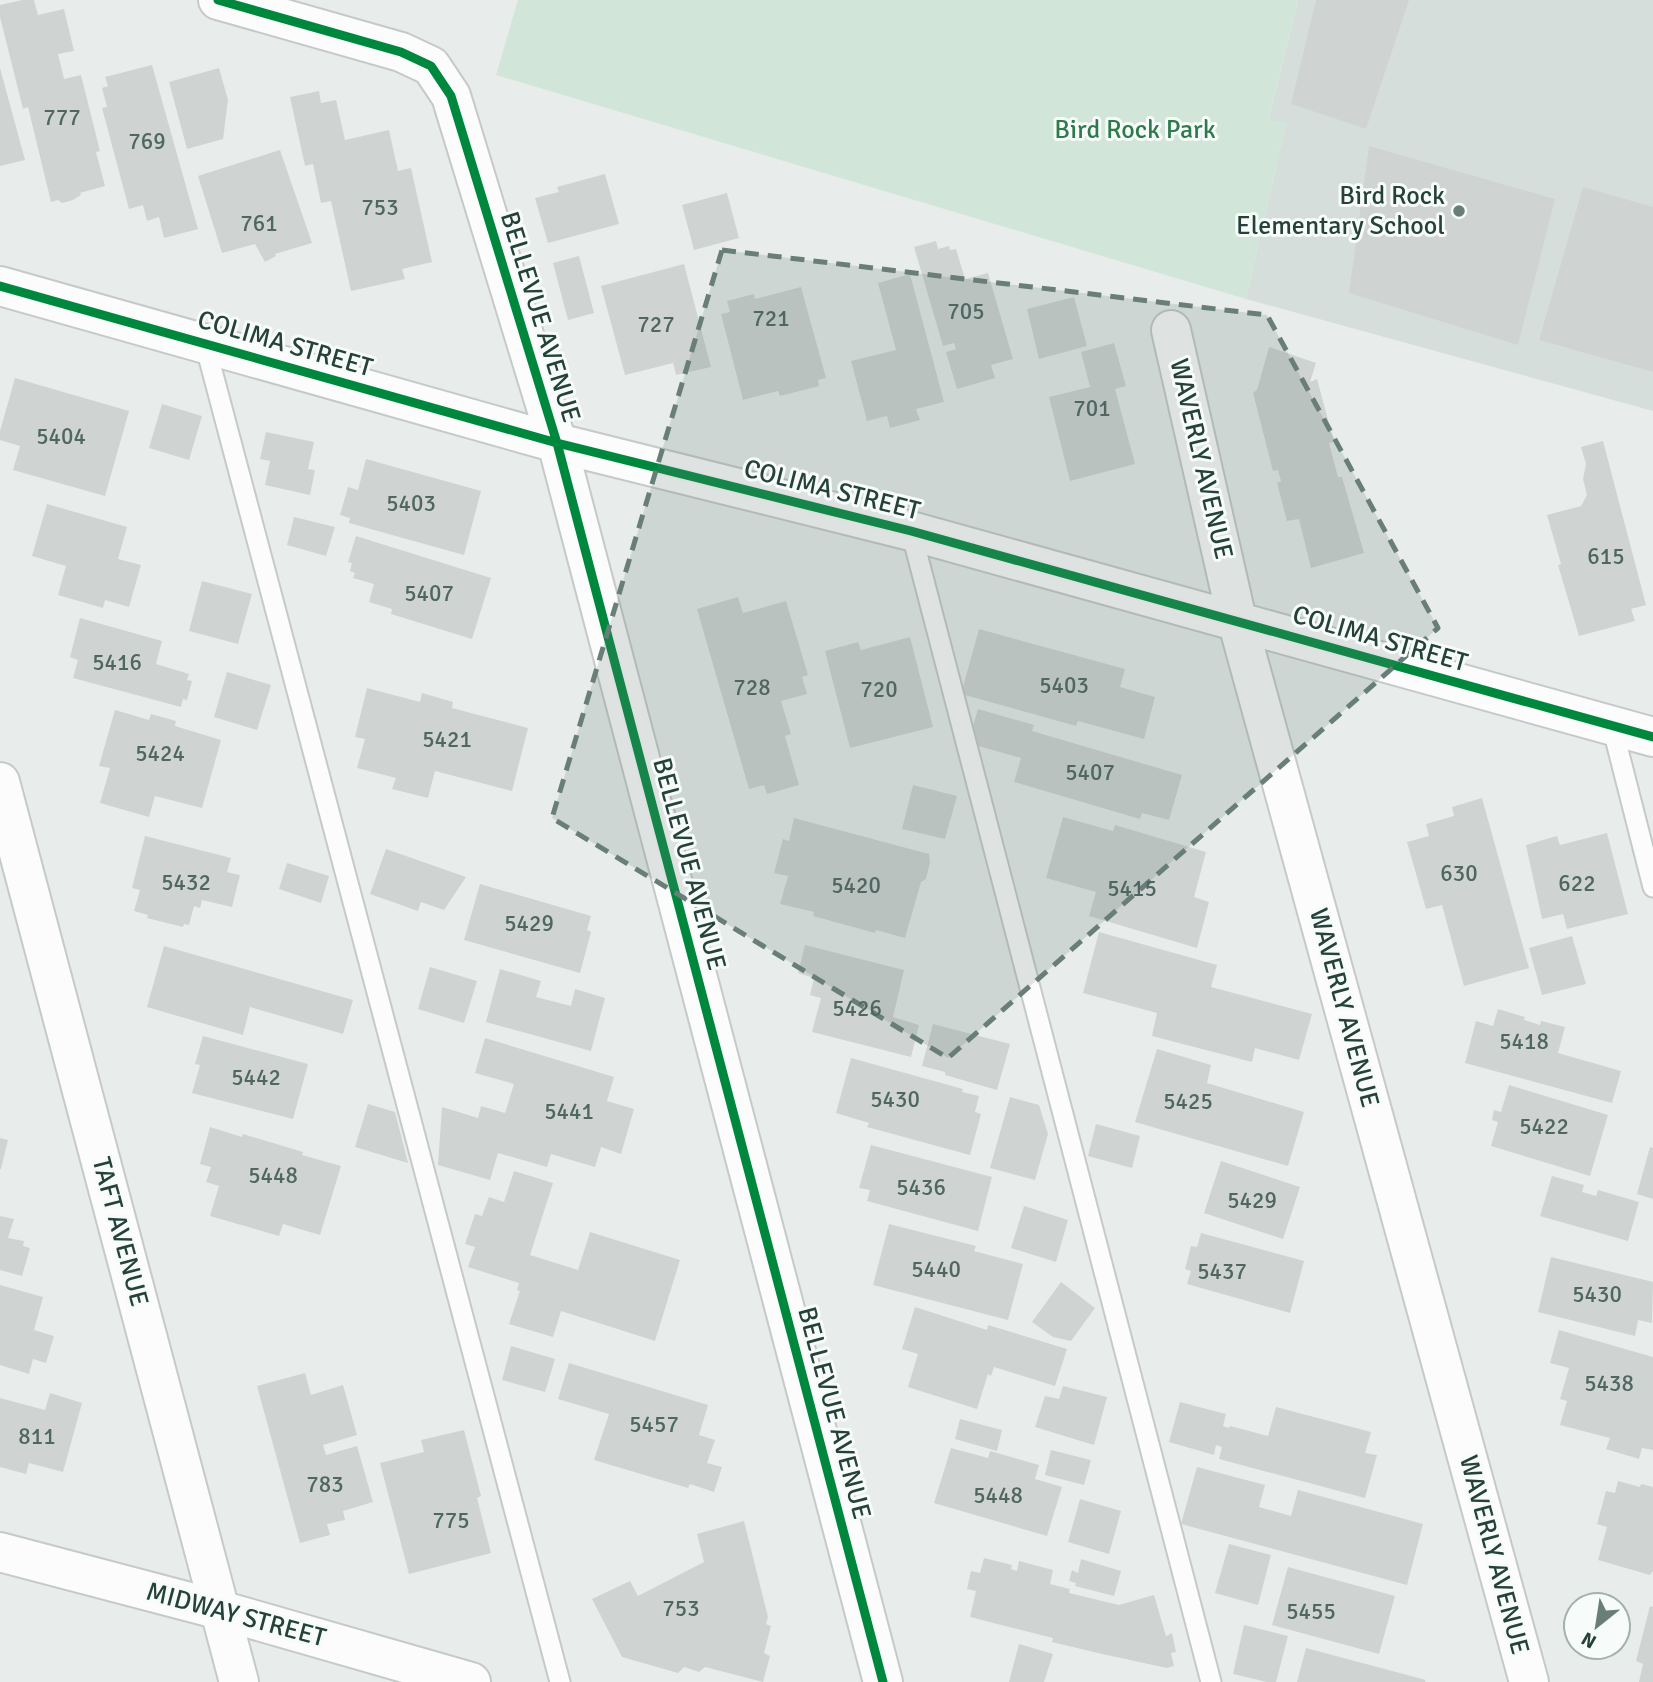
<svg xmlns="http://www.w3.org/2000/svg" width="1653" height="1682" font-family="Signika,sans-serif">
	<rect width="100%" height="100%" fill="#e8edeb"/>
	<!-- built -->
	<path fill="#d6dedb" d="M1298 0H1653V411L1246 299 1286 123 1268 121Z"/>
	<!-- green -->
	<path fill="#d1e6d8" d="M518 0H1298L1268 120 1286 123 1246 299 496 75Z"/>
	<!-- building -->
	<path fill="#cfd4d2" d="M22 0H34L38 15 64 9 74 51 58 54 64 79 81 75 100 151 96 152 105 186 80 193 81 195 73 200 62 203 58 200 51 202 28 107 23 109 0 17V5Z
		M1316 0H1409L1366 129 1291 104Z
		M152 65 198 229 164 238 159 217 147 221 143 205 129 209 102 108 107 107 102 88 108 86 105 77Z
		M0 68 25 160 0 166Z
		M219 68 228 100 223 139 187 149 169 82Z
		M319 91 321 103 336 100 345 140 389 130 398 171 411 168 432 262 402 269 405 279 351 291 331 201 321 203 313 164 305 166 290 97Z
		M1369 146 1555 199 1518 345 1349 293Z
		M280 150 312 243 275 254 276 256 265 262 255 244 222 253 198 176Z
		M605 174 619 224 548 243 535 198 559 192 557 187Z
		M1583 187 1653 207V372L1539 340Z
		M727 193 739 238 694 250 682 205Z
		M936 241 938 249 949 246 950 250 956 249 965 279 988 273 1013 359 991 365 995 378 957 389 946 352 956 349 954 343 943 346 914 247Z
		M579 256 594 313 568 320 553 263Z
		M684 264 711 367 676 375 673 363 625 375 601 286Z
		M910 274 944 402 916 409 920 420 890 428 887 416 867 421 851 361 896 350 878 283Z
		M801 287 826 378 818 380 819 386 780 396 778 391 743 400 721 314 730 312 727 301 754 294 755 299Z
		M1074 297 1087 346 1039 359 1027 309Z
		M1114 343 1126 386 1115 389 1135 464 1070 481 1049 397 1090 387 1081 352Z
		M1269 347 1316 363 1310 382 1317 379 1334 442 1329 443 1338 477H1342L1364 553 1311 568 1299 519 1287 521 1277 483 1281 481 1278 470 1273 471 1253 393 1257 390Z
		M15 378 129 411 105 496 13 470 20 446 0 440V431Z
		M162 404 202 416 189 460 149 448Z
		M266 432 314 442 308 469 315 470 310 495 265 485 270 461 260 459Z
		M1603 441 1646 605 1631 609 1635 621 1579 636 1558 565 1561 564 1547 515 1581 506 1587 495 1583 479 1586 464 1581 447Z
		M366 459 481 491 464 555 349 523 350 518 340 515 348 487 358 490Z
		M47 504 127 527 118 559 141 565 129 607 105 600 103 608 58 595 66 566 32 556Z
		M294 517 335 527 326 556 287 545Z
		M356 536 491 578 472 639 391 614 392 609 369 602 374 584 353 578 355 573 350 571 352 563 348 562Z
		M202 581 252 594 238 644 189 631Z
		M738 597 743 613 786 601 808 675 802 677 807 694 781 701 791 734 785 736 799 785 767 794 764 785 749 789 697 609Z
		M80 618 162 641 156 664 189 674 187 680 192 681 187 700 183 699 181 707 73 678 78 660 70 657Z
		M979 629 1125 669 1120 687 1155 697 1144 739 1078 721 1076 726 961 694Z
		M910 637 933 727 850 748 825 651 858 642 861 650Z
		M227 672 271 685 257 730 214 717Z
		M367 688 420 702 422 693 453 702 452 708 528 728 512 791 435 771 428 798 392 789 396 778 357 768 365 739 355 737Z
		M978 709 1034 725 1032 731 1182 775 1169 820 1142 813 1140 819 1014 782 1021 758 968 743Z
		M115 710 149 720 151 714 176 721 175 726 221 740 202 808 155 796 149 817 100 803 110 768 99 766Z
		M913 785 957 796 945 839 902 829Z
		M1482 798 1529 968 1464 986 1442 905 1426 909 1407 842 1429 836 1426 824 1454 816 1452 807Z
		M1063 817 1113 831 1115 825 1206 852 1194 897 1209 902 1197 948 1089 916 1096 892 1046 878Z
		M794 818 929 854 930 862 926 879 921 882 905 938 876 930 875 933 813 916 814 912 780 904 788 876 774 873 783 839 789 841Z
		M1607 833 1628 914 1567 929 1563 914 1542 919 1526 845 1557 836 1560 845Z
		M145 836 231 858 227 872 240 875 232 907 202 900 200 908 194 906 189 925 184 924 183 927 147 918 148 915 134 911 140 890 132 888Z
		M386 849 466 877 444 910 421 902 418 911 370 894Z
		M287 863 329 876 321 903 279 889Z
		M480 884 591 916 587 930 591 932 580 973 464 940Z
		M1099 932 1217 965 1211 987 1312 1014 1299 1060 1255 1048 1252 1062 1152 1036 1157 1013 1083 993Z
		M1572 936 1586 984 1542 995 1529 948Z
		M805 945 904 970 893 1017 919 1025 911 1057 812 1032 821 998 810 995 814 978 798 973Z
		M164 946 353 1000 343 1034 250 1007 243 1035 147 1007Z
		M430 967 477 981 464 1023 418 1009Z
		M500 969 541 981 536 997 571 1006 575 989 605 998 591 1051 486 1022Z
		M1498 1009 1525 1017 1524 1020 1540 1025 1541 1021 1565 1027 1558 1053 1621 1071 1612 1103 1465 1063 1476 1021 1493 1026Z
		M933 1024 1010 1044 997 1090 945 1075V1072L922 1066Z
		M203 1036 308 1064 293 1119 192 1093 200 1065 195 1064Z
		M485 1038 614 1077 607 1101 634 1109 621 1154 601 1147 595 1167 551 1154 547 1167 498 1153 490 1180 438 1165 442 1107 478 1118 481 1106 505 1113 514 1084 475 1073Z
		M1157 1049 1211 1065 1207 1083 1304 1112 1288 1166 1135 1122Z
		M851 1058 963 1089 962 1092 979 1096 975 1112 981 1114 970 1155 867 1127 869 1123 836 1113Z
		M1509 1085 1608 1115 1590 1176 1491 1146 1498 1122 1492 1120 1494 1110 1501 1112Z
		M1010 1097 1039 1105 1048 1134 1035 1180 990 1168Z
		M368 1104 395 1112 408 1163 355 1147Z
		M1096 1124 1140 1136 1132 1168 1088 1156Z
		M210 1127 242 1137 243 1134 303 1152 302 1155 341 1166 320 1235 283 1224 279 1236 210 1216 219 1186 206 1182 211 1167 200 1164Z
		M0 1138 8 1140 1 1169H0Z
		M871 1145 992 1177 978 1231 867 1201 870 1190 859 1188Z
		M1650 1147 1653 1148V1199L1637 1194Z
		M1221 1161 1300 1187 1283 1239 1204 1213Z
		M514 1171 553 1183 530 1255 578 1270 590 1232 680 1260 655 1341 561 1311 553 1337 509 1324 520 1291 517 1290 519 1283 468 1267 475 1247 465 1244 475 1214 482 1216 489 1197 504 1202Z
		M1552 1176 1584 1185 1582 1192 1596 1196 1598 1190 1639 1202 1628 1241 1540 1216Z
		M1024 1206 1068 1220 1056 1262 1011 1248Z
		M0 1216 14 1219 8 1238 24 1241 23 1246 30 1248 22 1276 0 1270Z
		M889 1224 976 1246 974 1251 1023 1264 1008 1320 873 1285Z
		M1201 1233 1304 1261 1290 1313 1187 1284 1191 1271 1185 1269 1191 1246 1197 1247Z
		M1551 1257 1653 1282 1652 1323 1638 1320 1635 1336 1538 1312Z
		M1061 1282 1095 1308 1071 1341 1053 1337 1032 1322Z
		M0 1285 43 1297 34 1330 54 1336 46 1363 33 1359 29 1374 0 1365Z
		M915 1307 987 1330 988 1325 1067 1349 1055 1386 994 1367 991 1376 988 1374 977 1409 908 1387 918 1354 902 1349Z
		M1559 1330 1653 1357V1450L1642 1448 1639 1459 1606 1449 1610 1438 1560 1425 1567 1401 1560 1399 1569 1368 1550 1363Z
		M511 1346 555 1359 545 1392 502 1380Z
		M569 1363 708 1405 699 1435 715 1440 707 1463 722 1467 714 1492 690 1484 688 1488 594 1460 609 1414 558 1399Z
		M305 1373 311 1395 343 1385 357 1435 323 1445 326 1455 357 1446 373 1502 343 1511 345 1520 327 1524 330 1535 300 1543 257 1386Z
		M1063 1386 1107 1397 1094 1445 1035 1427 1045 1396 1059 1399Z
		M50 1393 82 1403 63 1472 29 1463 26 1474 0 1467V1398L45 1410Z
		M1180 1402 1226 1414 1223 1426 1229 1428 1230 1426 1268 1436 1276 1407 1371 1432 1365 1453 1377 1455 1365 1498 1219 1459 1222 1447 1216 1445 1214 1455 1169 1442Z
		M960 1419 1002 1430 997 1451 955 1439Z
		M464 1430 481 1496 477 1498 491 1553 409 1574 380 1463 424 1452 421 1440Z
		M951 1448 988 1458 990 1451 1039 1465 1035 1479 1062 1487 1047 1536 934 1503Z
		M1051 1450 1091 1460 1084 1485 1045 1475Z
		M1197 1467 1265 1485 1259 1507 1291 1516 1298 1490 1423 1524 1407 1585 1181 1524Z
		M1618 1481 1640 1487 1641 1484 1653 1487V1571L1650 1575 1598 1560 1607 1527 1597 1524 1606 1491 1615 1493Z
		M1080 1499 1121 1511 1109 1554 1068 1542Z
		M744 1521 768 1617 766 1624 771 1626 764 1653 770 1656 763 1682 705 1667 699 1672 684 1667 678 1673 622 1657 592 1599 630 1581 638 1596 704 1562 697 1534Z
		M1229 1544 1271 1555 1258 1605 1215 1593Z
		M984 1558 1012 1565 1011 1569 1017 1571 1019 1561 1053 1570 1050 1584 1070 1589 1069 1593 1119 1605 1154 1595 1166 1636 1172 1633 1176 1652 1171 1653 1174 1666 1167 1668 1102 1654 1052 1642 1053 1638 970 1617 976 1591 967 1589 971 1571 980 1573Z
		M1081 1559 1121 1571 1114 1596 1075 1586 1076 1583 1069 1581 1072 1570 1078 1573Z
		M1288 1567 1395 1596 1379 1654 1272 1625Z
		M1650 1606 1653 1607V1682H1639L1643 1664 1636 1661Z
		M1244 1625 1288 1636 1276 1682H1267L1233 1674Z
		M1019 1644 1053 1654 1044 1682H1009Z
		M1306 1648 1426 1680 1425 1682H1297Z"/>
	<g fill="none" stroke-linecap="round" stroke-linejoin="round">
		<!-- lane casing -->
		<g stroke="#c5cac8" stroke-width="23">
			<path id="lane" d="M205 344 560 1682
				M911 531 1211 1682
				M1612 726 1653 887"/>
		</g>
		<!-- street casing -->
		<g stroke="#c5cac8" stroke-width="42">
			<path id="street" d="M218 0 401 52 431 66 451 96 557 443 883 1682
				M0 286 557 443 911 531 1653 737
				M1171 330 1237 620 1529 1682
				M0 782 239 1682
				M0 1552 220 1610 471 1682"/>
		</g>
		<!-- lane -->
		<use href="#lane" stroke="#fcfcfc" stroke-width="19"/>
		<!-- street -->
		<use href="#street" stroke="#fcfcfc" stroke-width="38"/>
		<!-- cycleway casing -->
		<g stroke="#f7fbf9" stroke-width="13">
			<path id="cycleway" d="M218 0 401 52 431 66 451 96 557 443 883 1682
				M0 286 557 443 911 531 1653 737"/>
		</g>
		<!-- cycleway -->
		<use href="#cycleway" stroke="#00873e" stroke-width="9"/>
	</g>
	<!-- marked area -->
	<path fill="#697e78" fill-opacity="0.2" stroke="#697e78" stroke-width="5" stroke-dasharray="14 9" stroke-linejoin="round" d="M722 250 1267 315 1438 628 948 1058 552 818Z"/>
	<!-- markers -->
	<circle fill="#697e78" stroke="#f7fbf9" stroke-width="2.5" cx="1459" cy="211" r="7"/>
	<g text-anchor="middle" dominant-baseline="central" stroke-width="6" stroke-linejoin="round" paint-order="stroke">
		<!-- number labels -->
		<g font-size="23" fill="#506761">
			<text x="62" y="117">777</text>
			<text x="147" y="141">769</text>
			<text x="380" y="207">753</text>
			<text x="259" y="223">761</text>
			<text x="966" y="311">705</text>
			<text x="771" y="318">721</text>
			<text x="656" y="324">727</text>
			<text x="1092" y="408">701</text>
			<text x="61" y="436">5404</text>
			<text x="411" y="503">5403</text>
			<text x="1606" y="556">615</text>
			<text x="429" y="593">5407</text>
			<text x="117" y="662">5416</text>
			<text x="1064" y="685">5403</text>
			<text x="752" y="687">728</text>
			<text x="879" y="689">720</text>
			<text x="447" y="739">5421</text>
			<text x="160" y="753">5424</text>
			<text x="1090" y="772">5407</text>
			<text x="1459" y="873">630</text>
			<text x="186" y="882">5432</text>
			<text x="1577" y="883">622</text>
			<text x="856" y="885">5420</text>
			<text x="1132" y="888">5415</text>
			<text x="529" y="923">5429</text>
			<text x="857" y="1008">5426</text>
			<text x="1524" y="1041">5418</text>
			<text x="256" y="1077">5442</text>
			<text x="895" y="1099">5430</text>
			<text x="1188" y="1101">5425</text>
			<text x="569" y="1111">5441</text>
			<text x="1544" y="1126">5422</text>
			<text x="273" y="1175">5448</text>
			<text x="921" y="1187">5436</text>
			<text x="1252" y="1200">5429</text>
			<text x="936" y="1269">5440</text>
			<text x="1222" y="1271">5437</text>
			<text x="1597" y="1294">5430</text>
			<text x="1609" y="1383">5438</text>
			<text x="654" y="1424">5457</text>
			<text x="37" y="1436">811</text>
			<text x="325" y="1484">783</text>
			<text x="998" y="1495">5448</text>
			<text x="451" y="1520">775</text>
			<text x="681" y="1608">753</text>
			<text x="1311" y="1611">5455</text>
		</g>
		<!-- park labels -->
		<g font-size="26" fill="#2d7a4b" stroke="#f7fbf9">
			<text x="1135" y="130">Bird Rock Park</text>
		</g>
		<!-- poi labels -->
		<g font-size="26" fill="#24423a" stroke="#f7fbf9" text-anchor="end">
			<text x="1445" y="196">Bird Rock<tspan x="1445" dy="30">Elementary School</tspan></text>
		</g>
		<!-- street labels -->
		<g font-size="26" fill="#24423a" stroke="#f7fbf9">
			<text transform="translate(540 317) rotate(73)">BELLEVUE AVENUE</text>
			<text transform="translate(285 344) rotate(16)">COLIMA STREET</text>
			<text transform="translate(1201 459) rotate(77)">WAVERLY AVENUE</text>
			<text transform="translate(832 490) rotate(14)">COLIMA STREET</text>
			<text transform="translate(1380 639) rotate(16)">COLIMA STREET</text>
			<text transform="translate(689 864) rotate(75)">BELLEVUE AVENUE</text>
			<text transform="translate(1344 1008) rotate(75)">WAVERLY AVENUE</text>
			<text transform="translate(120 1232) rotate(75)">TAFT AVENUE</text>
			<text transform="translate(834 1413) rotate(75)">BELLEVUE AVENUE</text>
			<text transform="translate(1494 1555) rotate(75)">WAVERLY AVENUE</text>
			<text transform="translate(236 1615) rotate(15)">MIDWAY STREET</text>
		</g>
	</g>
	<!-- north arrow -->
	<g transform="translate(1597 1626) rotate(210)"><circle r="33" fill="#f7fbf9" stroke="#a3b1ad" stroke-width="2"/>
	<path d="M0-5L12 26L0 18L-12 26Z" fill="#697e78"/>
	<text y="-10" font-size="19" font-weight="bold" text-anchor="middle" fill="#24423a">N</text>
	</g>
</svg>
